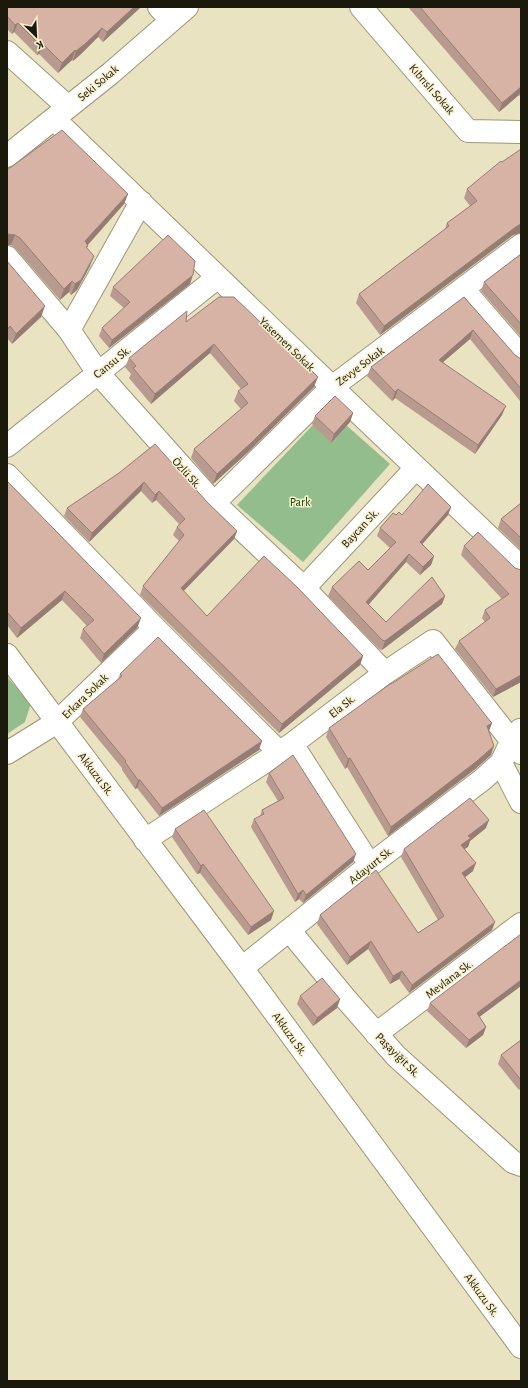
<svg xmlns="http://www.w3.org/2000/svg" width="528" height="1388" font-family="'Alegreya Sans',sans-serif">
	<rect width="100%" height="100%" fill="#e9e3c1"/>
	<!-- green -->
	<path fill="#94bd8d" d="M328 409 390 464 303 562 237 505Z
		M7 677 31 703 25 722 7 734Z"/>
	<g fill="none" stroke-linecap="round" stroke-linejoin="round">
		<!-- minor casing -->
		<g stroke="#9d9777" stroke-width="24">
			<path id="minor" d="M159 7 171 20
				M361 7 468 131 521 132
				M7 52 68 107
				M54 119 361 415 521 567
				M7 156 111 73 187 7
				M7 257 69 330 98 373 214 503 304 588 385 673
				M463 289 521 356
				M69 330 141 202
				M7 446 218 277
				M7 475 155 628 279 752
				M214 503 332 387 521 245
				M304 588 416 468
				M7 655 242 968 521 1347
				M292 744 370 865
				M7 753 57 722 155 628
				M501 763 521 802
				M145 840 292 744 385 673 433 641 521 753
				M289 930 345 998 396 1056 513 1162 521 1165
				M242 968 370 865 482 780 501 763 512 740 520 730
				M376 1034 521 924"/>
		</g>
		<!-- minor -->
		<use href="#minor" stroke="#fff" stroke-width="22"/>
	</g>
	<!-- wall -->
	<path fill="#b99a8e" d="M7 7H141L103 42 98 37 81 54 73 61 72 60 58 73 39 54 37 55 14 32 12 34 7 29Z
		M408 7H521V97L519 95 499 112Z
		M521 149V233L513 235 380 335 356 303 359 294 445 229 447 223 470 206 464 198 467 189 502 162Z
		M7 170 128 194 124 204 88 245V246L87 248 90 266 77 290 71 295 69 292 60 300 16 249 11 245Z
		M521 254V337L481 291 484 282Z
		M7 261 41 317 12 344 7 338Z
		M190 284 109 348 99 336 102 328 124 308 110 296 113 287Z
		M464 297 515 355 521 359V401H520L470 339 443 362 502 415 475 454 395 398 392 401 367 376 371 367Z
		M186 322 314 387 247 453 213 484 191 458 194 449 241 409 234 401 238 391 241 389 210 353 151 404 129 378 131 374 125 367 129 358Z
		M353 413 350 422 331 443 312 424 315 416Z
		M119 473 208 503 237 531 234 539 183 591 207 616 363 656 360 665 279 733 140 595 143 586 179 541 173 535 177 527 179 524 156 500 152 503 141 491 89 542 64 516 67 508Z
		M7 481 141 618 137 628 101 663 80 638 83 629 87 626 62 600 17 638 7 625Z
		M521 503V550L498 528 501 519Z
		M451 507 448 515 422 544 434 556 431 565 420 575 406 562 368 605 386 622 445 596 442 604 382 650 379 649 328 596 332 587 368 570 390 548 377 536 380 528 396 515Z
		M464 546 515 568 521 682 493 697 455 649 459 641 485 622 482 618 485 610 502 599 461 555Z
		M120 674 259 750 159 816 137 788 135 789 122 770V768L80 717 83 709 118 680Z
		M391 684 492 723 489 731 491 755 474 770 388 836 347 767 345 769 326 737 329 728Z
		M269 773 353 862 303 903 299 899 295 902 251 827 254 819 260 816 262 810 278 801 266 782Z
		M486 828 470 841 468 847 464 849 473 871 465 877 492 930 409 993 399 979 390 984 368 949 347 965 317 924 320 915 418 933 438 920 401 857 404 849Z
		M175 829 271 920 248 935 200 873 197 874 172 837Z
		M300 996 340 999 337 1008 313 1026 297 1004Z
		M430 1003 480 1017 486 1027 483 1035 466 1048 427 1011Z
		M521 1040V1088L519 1090 498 1064 501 1055Z"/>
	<!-- shaded-wall -->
	<path fill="#967d74" d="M134 7H141L103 42 107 32Z
		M18 23 14 32 12 34 15 25Z
		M102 28 98 37 81 54 73 61 76 51Z
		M43 44 39 54 37 55 41 46Z
		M75 50 72 60 58 73 62 63Z
		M521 87V90L519 95 499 112 502 103Z
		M128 194 124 204 81 252 85 241Z
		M521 224V230L520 233 513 235 380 335 384 326 517 226Z
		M8 234 15 235 11 245H7V235Z
		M94 256 90 266 77 290 71 295 75 284Z
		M193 275 190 284 109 348 112 340Z
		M72 281 69 292 60 300 64 289Z
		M45 306 41 317 12 344 16 334Z
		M473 330 470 339 435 369 439 360Z
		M214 344 210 353 151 404 155 394Z
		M318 377 314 387 247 453 213 484 217 474Z
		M398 389 395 398 392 401 395 392Z
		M506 406 502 415 475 454 478 445Z
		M353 413 350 422 331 443 334 434Z
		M144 482 141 491 89 542 92 533Z
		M159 491 156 500 152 503 155 495Z
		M451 507 448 515 417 550 420 542Z
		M237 531 234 539 178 597 181 588Z
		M409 554 406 562 363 611 366 602Z
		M434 556 431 565 420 575 423 567Z
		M65 591 62 600 17 638 21 628Z
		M445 596 442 604 382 650 385 641Z
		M141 618 137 628 101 663 104 654Z
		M363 656 360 665 279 733 282 724Z
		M521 675V682L493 697 496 689Z
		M492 723 488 733 487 726Z
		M262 741 259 750 159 816 162 808Z
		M494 746 491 755 474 770 388 836 391 827Z
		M350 758 347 767 345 769 348 759Z
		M138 780H140L137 788 135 789Z
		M489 820 486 828 470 841 468 847 458 853 461 845 468 836Z
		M356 854 353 862 303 903 306 895Z
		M476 863 473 871 459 882 462 873Z
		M203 864 200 873 197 874 201 866Z
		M303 890 299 899 295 902 298 894Z
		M274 911 271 920 248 935 251 927Z
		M495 922 492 930 409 993 412 985Z
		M371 941 368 949 347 965 350 957Z
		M402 971 399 979 390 984 393 976Z
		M521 980V986L474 1021 477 1013Z
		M340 999 337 1008 313 1026 317 1018Z
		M486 1027 483 1035 466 1048 469 1040Z"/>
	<!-- building -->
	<path fill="#d7b3a5" stroke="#967d74" d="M7 7H134L107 32 102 28 85 44 76 51 75 50 62 63 43 44 41 46 18 23 15 25 7 16Z
		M420 7H521V87L502 103Z
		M62 130 128 194 85 241 88 246 86 247 94 256 81 280 75 284 72 281 64 289 20 238 15 235 8 234 7 235V170Z
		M521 149V224L517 226 384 326 359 294 449 226 447 223 477 201 467 189 501 161 502 162Z
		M168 235 195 261 193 275 112 340 102 328 130 302 113 287Z
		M521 254V324L484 282Z
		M7 261 45 306 16 334 10 326 7 330Z
		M219 297H234L318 377 251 443 217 474 194 449 248 403 238 391 248 384 214 344 155 394 133 368 136 366 129 358 187 311 186 322Z
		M464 297 515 355 521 359V389L473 330 439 360 506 406 478 445 398 389 395 392 371 367Z
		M335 396 353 413 334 434 315 416Z
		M155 444 208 503 237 531 181 588 207 616 264 556 298 588 363 656 282 724 143 586 184 535 177 527 185 519 159 491 155 495 144 482 92 533 67 508 119 473Z
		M7 481 141 618 104 654 83 629 94 620 65 591 21 628 7 612Z
		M428 484 451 507 420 542 434 556 423 567 409 554 366 602 386 622 432 577 445 596 385 641 382 640 332 587 359 561 368 570 396 542 380 528 393 513 396 515 399 512 402 515Z
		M521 503V538L501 519Z
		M478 532 515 568 521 570V675L496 689 459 641 490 618 485 610 509 594 464 546Z
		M158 637 262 741 162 808 140 780H138L125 762 126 761 83 709 122 676 120 674Z
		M438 654 490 721 492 723 487 726 494 746 477 761 391 827 350 758 348 759 329 728 390 684H391Z
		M293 755 356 854 306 895 303 890 298 894 254 819 264 814 262 810 284 798 269 773Z
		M470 798 489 820 468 836 471 838 461 845 476 863 462 873 495 922 412 985 402 971 393 976 371 941 350 957 320 915 376 870 418 933 444 916 404 849Z
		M204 810 274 911 251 927 203 864 201 866 175 829Z
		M521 934V980L477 1013 486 1027 469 1040 430 1003Z
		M322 978 340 999 317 1018 300 996Z
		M521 1040V1080L501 1055Z"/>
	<g text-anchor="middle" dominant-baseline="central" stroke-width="3" stroke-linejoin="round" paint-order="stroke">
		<!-- street labels -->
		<g font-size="12" fill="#1b180c" stroke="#f7f0ce">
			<text transform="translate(98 83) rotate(-40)">Seki Sokak</text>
			<text transform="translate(432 89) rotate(49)">Kıbrıslı Sokak</text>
			<text transform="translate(287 344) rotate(44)">Yasemen Sokak</text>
			<text transform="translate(112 362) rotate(-39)">Cansu Sk.</text>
			<text transform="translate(360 366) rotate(-37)">Zevye Sokak</text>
			<text transform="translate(187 473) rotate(48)">Özlü Sk.</text>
			<text transform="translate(360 528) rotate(-47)">Baycan Sk.</text>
			<text transform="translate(85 696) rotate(-44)">Erkara Sokak</text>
			<text transform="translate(342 706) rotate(-38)">Ela Sk.</text>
			<text transform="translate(96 774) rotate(53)">Akkuzu Sk.</text>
			<text transform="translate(371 865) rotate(-38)">Adayurt Sk.</text>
			<text transform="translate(449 979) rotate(-37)">Mevlana Sk.</text>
			<text transform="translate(290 1034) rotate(54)">Akkuzu Sk.</text>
			<text transform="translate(398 1055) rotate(45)">Paşayiğit Sk.</text>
			<text transform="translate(482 1295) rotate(54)">Akkuzu Sk.</text>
		</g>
		<!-- park labels -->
		<g font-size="12" fill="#0f4c01" stroke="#f7f0ce">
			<text x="300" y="502">Park</text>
		</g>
	</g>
	<!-- border -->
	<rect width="528" height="1388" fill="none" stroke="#1b180c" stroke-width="16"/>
	<!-- north arrow -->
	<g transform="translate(36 36) rotate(156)" stroke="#f7f0ce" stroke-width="3" paint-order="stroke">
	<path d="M0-3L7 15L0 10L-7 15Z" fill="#1b180c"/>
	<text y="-6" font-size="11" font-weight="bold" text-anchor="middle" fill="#1b180c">K</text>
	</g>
</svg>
